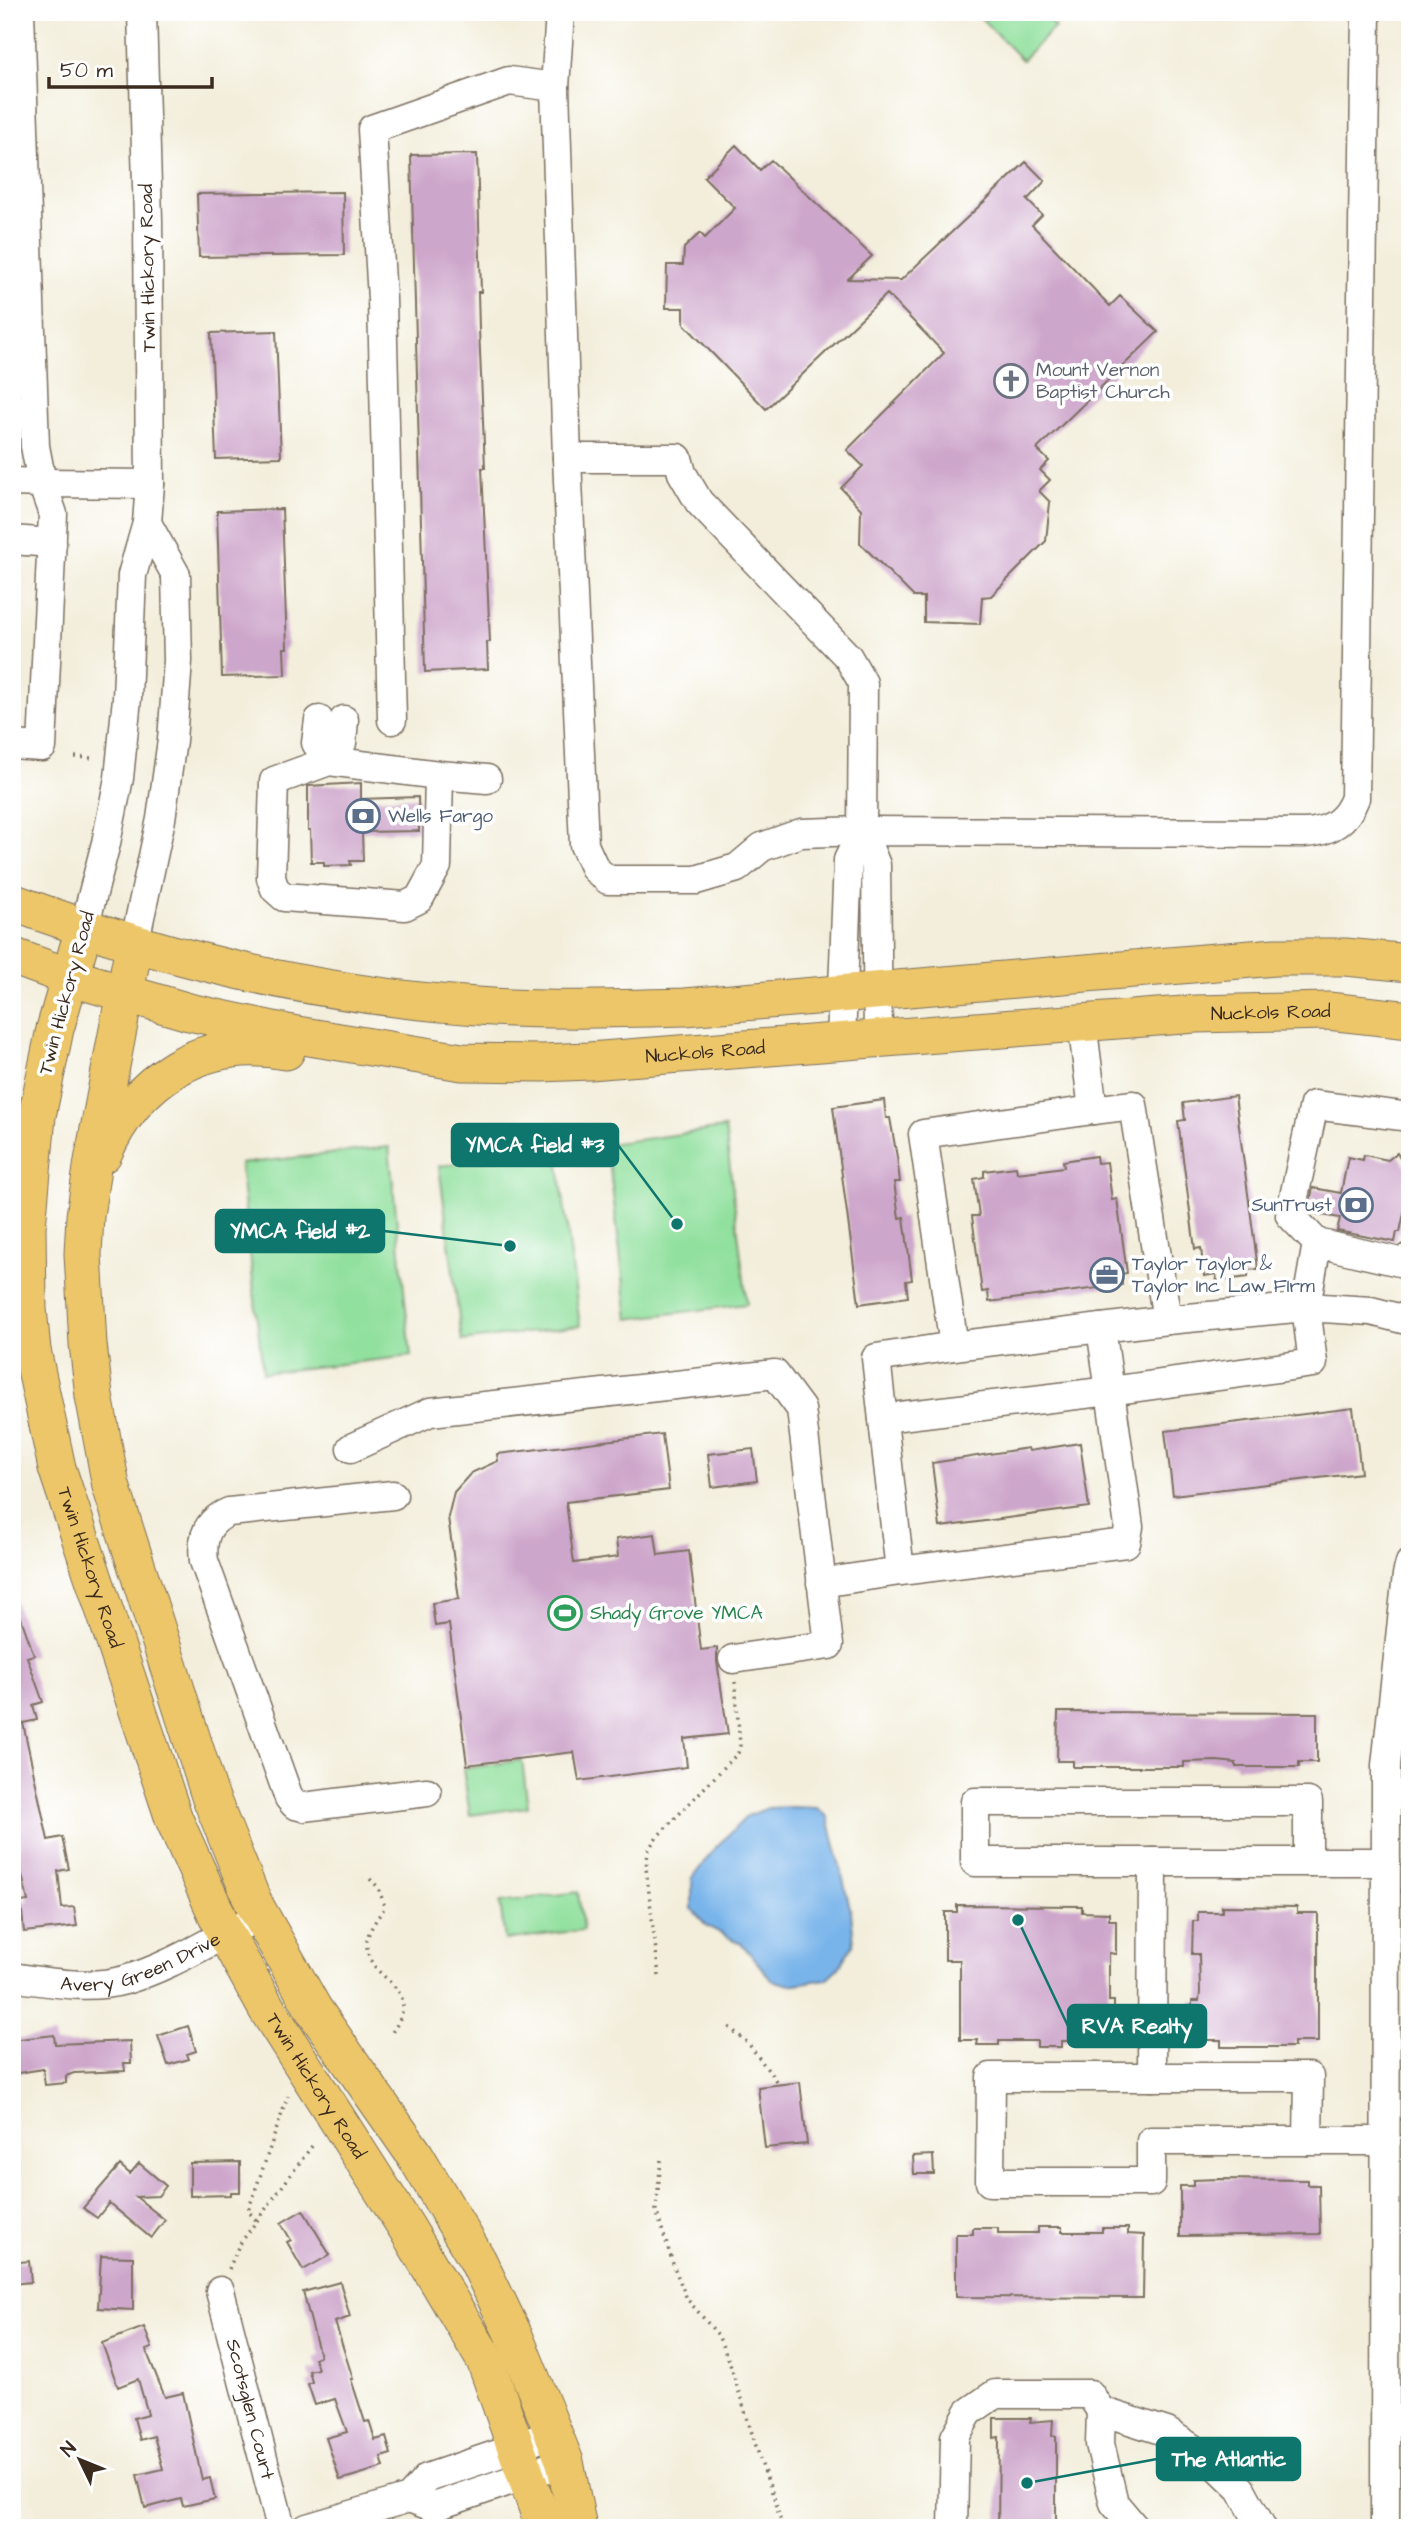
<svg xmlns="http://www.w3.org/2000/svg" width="1422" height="2540" font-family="'Architects Daughter',sans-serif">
	<rect width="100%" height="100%" fill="#fff"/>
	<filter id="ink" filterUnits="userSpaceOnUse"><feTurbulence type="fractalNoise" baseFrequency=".0143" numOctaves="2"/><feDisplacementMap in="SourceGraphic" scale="14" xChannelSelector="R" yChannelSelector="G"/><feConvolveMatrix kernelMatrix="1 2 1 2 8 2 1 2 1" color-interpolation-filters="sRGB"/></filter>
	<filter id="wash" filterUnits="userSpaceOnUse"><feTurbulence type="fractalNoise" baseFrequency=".00686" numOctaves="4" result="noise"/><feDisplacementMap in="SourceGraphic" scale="28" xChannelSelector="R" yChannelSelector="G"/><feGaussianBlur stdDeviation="1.57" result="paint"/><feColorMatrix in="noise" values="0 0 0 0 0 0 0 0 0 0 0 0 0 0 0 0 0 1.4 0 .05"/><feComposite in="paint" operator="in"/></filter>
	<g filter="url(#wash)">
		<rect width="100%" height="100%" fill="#f3eedb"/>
		<!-- green -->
		<path fill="#91e09e" stroke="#66855e" stroke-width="2" d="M975 12H1041L1055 27 1022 60Z
			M725 1128 747 1304 628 1319 607 1144Z
			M389 1147 411 1356 263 1373 240 1164Z
			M557 1150 580 1326 462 1341 439 1166Z
			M522 1760 528 1807 470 1815 463 1769Z
			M578 1892 583 1930 505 1940 500 1902Z"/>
		<!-- water -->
		<path fill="#78b4ea" stroke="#5a6f84" stroke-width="2" d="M1410 269V414L1407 407Z
			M792 1807 817 1808 828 1817 851 1912 854 1943 838 1968 826 1979 790 1985 772 1980 742 1944 707 1926 692 1909V1879L715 1848 747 1816 768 1808Z"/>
		<g id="blocks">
			<!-- building -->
			<path fill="#cda6cb" d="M736 145 760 170 771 160 872 256 848 279 901 280 1026 162 1045 181 1027 200 1042 215 1032 225 1110 306 1120 296 1158 332 1037 449 1049 461 1040 470 1050 480 1039 491 1050 502 1046 541 991 596 982 597 980 624 924 622V597H914L860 543 861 509 841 488 863 466 847 450 944 353 887 294 766 409 684 324V308H666L667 265H683L684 248 700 233 705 238 735 208 704 177Z
				M477 154 481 292H478L479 329 485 468H482L490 642H487L488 669 425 672 411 155Z
				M343 192 344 255 199 257 197 194Z
				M276 331 281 457 216 459 211 333Z
				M282 509 287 648H284L285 675 222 677 217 511Z
				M361 783V799L418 797 419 831 362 832 363 861H350L351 865 324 866V862H311L310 830H308V786Z
				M1235 1096 1258 1269 1248 1270V1277L1217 1281 1216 1274 1204 1276 1201 1248 1195 1249 1178 1121 1185 1120 1183 1103Z
				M884 1100 886 1118H890L897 1157 900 1182H894L899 1218 904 1217 912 1280 906 1281 908 1297 859 1304 833 1107Z
				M1397 1153 1408 1169 1405 1185 1410 1186V1198L1407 1213H1404L1400 1232H1397L1395 1242 1337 1231 1340 1218 1311 1213 1308 1210 1313 1188 1341 1193 1348 1157 1363 1160 1364 1155 1388 1160Z
				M1096 1156 1097 1163 1107 1162 1112 1200 1117 1199 1127 1273 1121 1274 1122 1285 989 1302 988 1291 982 1292 972 1216H979L974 1179 984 1177V1171L1016 1167 1017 1173 1042 1170 1064 1167 1063 1161Z
				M1353 1408 1361 1473 1173 1495 1165 1431Z
				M662 1434 669 1490 566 1502 574 1563 618 1557 616 1539 655 1534 658 1555 689 1551 701 1650 717 1648V1661L728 1734 684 1739 687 1767 579 1781 574 1752 467 1765 449 1624 435 1626 432 1603 459 1599 448 1517 454 1492 471 1473 498 1461 497 1454Z
				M1080 1443 1089 1507 940 1527 932 1463 1028 1448 1029 1451Z
				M753 1449 757 1481 712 1487 708 1454Z
				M12 1601H15L34 1655 27 1657 43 1702 33 1705 37 1720 23 1723 48 1840 62 1837 69 1869 58 1871 62 1908 74 1907 77 1926 24 1932 21 1902 28 1901 16 1848 20 1847 12 1810Z
				M1058 1712 1317 1713V1762H1299V1767H1236V1763L1217 1761 1184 1762V1767H1073V1761H1057Z
				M957 1905 1082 1906V1912L1109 1913V1920H1116V1954L1109 1953V2001H1114V2031H1109V2041H1061V2047H1037V2041H999V2045H977L978 2040H960V1960H945V1912H957Z
				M1222 1906 1297 1907V1913H1318V2042H1294V2047H1221V2040H1200V2033H1192V2001H1199L1200 1992 1199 1954H1192L1193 1921H1198V1912H1222Z
				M188 2026 196 2051 187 2054 189 2059 168 2065 158 2036Z
				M54 2035 55 2044 130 2041 131 2063H124L125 2071 74 2073 66 2076V2083L45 2085 43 2069 12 2074V2040Z
				M800 2082 807 2144 765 2148 758 2087Z
				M933 2155 934 2174H914L913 2156Z
				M240 2162V2192H231V2195L190 2196V2163Z
				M139 2163 166 2186 158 2196 136 2197 165 2220 151 2238 109 2203 97 2218 83 2208 120 2165 130 2174Z
				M1218 2179 1307 2180V2185H1319L1320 2234 1180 2236V2186H1193V2180Z
				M303 2210 330 2255 303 2270 287 2242 291 2240 281 2223Z
				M1038 2227H1062V2232H1102V2228H1128V2234L1144 2235 1143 2298 956 2297V2234H973V2228H998V2233H1038Z
				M101 2256 133 2257V2310L98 2308Z
				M29 2261 31 2282 12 2284V2263Z
				M340 2282 350 2317 335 2322 353 2379H351L365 2422 369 2421 375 2440 386 2437 391 2454 381 2457 384 2467 340 2480 326 2438 347 2432 335 2399 315 2405 308 2384 312 2382 309 2371 318 2369 314 2358 320 2356 303 2292Z
				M144 2327 152 2348 146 2350 165 2397 183 2393 202 2480 210 2478 215 2499 183 2506 181 2499 145 2508 137 2475 163 2469 154 2436 140 2440 134 2418 148 2414 138 2379 118 2387 102 2343Z
				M994 2418H1031L1030 2422 1053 2420 1052 2436H1056V2528H998L999 2437 994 2438Z"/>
		</g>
	</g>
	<g filter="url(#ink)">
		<use href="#blocks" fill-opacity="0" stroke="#7b6f60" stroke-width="2"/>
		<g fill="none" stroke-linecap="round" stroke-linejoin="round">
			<!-- minor casing -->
			<g stroke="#7b6f60" stroke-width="31">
				<g id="minor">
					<path d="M555 87 560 12"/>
					<path d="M567 458 584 845 595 869 608 880H696L737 868 762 847 801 833 862 831 1304 833C1329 832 1346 822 1355 798L1366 12"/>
					<path d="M12 482 42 483 35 446 20 12"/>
					<path d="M12 540 52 543"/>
					<path d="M319 720 316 743 329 761"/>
					<path d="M392 720 382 299 372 129 509 81 555 87 567 458H678L682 473 699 502 848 657 863 683 862 831 876 865 878 1038"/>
					<path d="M12 745 42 747 53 514 42 483 150 484"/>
					<path d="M329 761 342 743 344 720"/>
					<path d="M439 775 329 761 274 781 271 878 275 889 284 897 405 906 419 899 437 866 439 775 487 779"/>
					<path d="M84 928 106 843 119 778 127 698 132 575 147 523 150 484 148 220 142 12"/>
					<path d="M134 945 161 819 172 740 178 661 176 575 147 523"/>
					<path d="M841 1041 848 860 862 831"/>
					<path d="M1093 1110 1133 1105 1167 1320 1306 1307 1317 1243 1408 1264 1410 1257"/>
					<path d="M1317 1243 1290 1215 1314 1105 1410 1117"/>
					<path d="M954 1346 1167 1320"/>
					<path d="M883 1418 1110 1391 1101 1328"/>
					<path d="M351 1448 430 1412 775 1374 801 1409 829 1645 733 1659"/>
					<path d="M393 1495 229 1512C207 1521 201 1538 204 1561L289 1798 295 1805 303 1807 427 1792"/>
					<path d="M900 1571 1126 1543 1129 1527 1110 1391 1313 1363 1306 1307 1371 1311 1410 1321"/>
					<path d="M821 1583 900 1571 876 1358 954 1346 923 1134 1093 1110 1082 1022"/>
					<path d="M1153 1862H1308"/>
					<path id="s1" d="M12 1977C47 1982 90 1990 125 1980 173 1966 215 1937 261 1916"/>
					<path d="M1152 2077H1309L1308 2141"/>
					<path d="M1386 2141H1151V2182H990L991 2077H1152L1153 1862H975V1802H1308V1862H1386"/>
					<path id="s2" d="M220 2291 281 2528"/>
					<path d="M1101 2411 1167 2432 1212 2461 1241 2489 1262 2528"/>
					<path d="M409 2498 433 2507 565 2462"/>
					<path d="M307 2528 409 2498 427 2478 516 2448 554 2432"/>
					<path d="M953 2528 955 2437 969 2412 995 2394H1090L1101 2411 1100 2444 1114 2503 1135 2528"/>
					<path d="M1385 2528 1386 1765 1407 1575 1410 1563"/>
				</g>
			</g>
			<!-- major casing -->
			<g stroke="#7b6f60" stroke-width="39">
				<g id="major">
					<path d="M12 902C161 958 318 995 477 1006 546 1011 615 1009 685 1007L1275 957H1345L1410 963"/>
					<path id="s3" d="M84 928 55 1029 37 1116 27 1227 28 1309 32 1350 57 1468 174 1819 225 1933 267 2009 406 2227 485 2360 541 2518 542 2528"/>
					<path d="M134 945 93 1161 85 1216 83 1254 88 1344 94 1396 111 1486 209 1793 253 1902 314 2010 415 2155 478 2261 515 2338 565 2462 578 2528"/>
					<path id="s4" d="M12 956 69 977 189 1012 297 1035 462 1062 542 1063 589 1061 1196 1014 1328 1011 1410 1020"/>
					<path d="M103 1154C136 1079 203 1035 286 1051"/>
				</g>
			</g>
			<!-- path -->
			<path stroke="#7b6f60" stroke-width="3.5" stroke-dasharray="2 5" stroke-linecap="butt" d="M75 757 91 758
				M370 1879 378 1887 385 1907C379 1916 368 1930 367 1941 364 1985 429 1981 391 2034
				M659 1976 646 1868 648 1851 655 1839 738 1753 740 1745 735 1682
				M729 2027 748 2043 779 2085
				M661 2160 656 2210 674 2267 687 2299 718 2335 730 2364 762 2465 776 2503 782 2528
				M256 2220 248 2211 288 2096
				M229 2269 239 2245 312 2146"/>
			<!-- minor -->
			<use href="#minor" stroke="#fff" stroke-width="28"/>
			<!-- major -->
			<use href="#major" stroke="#ecc669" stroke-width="37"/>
		</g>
	</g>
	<!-- icons -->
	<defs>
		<g id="church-ring" transform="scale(1.75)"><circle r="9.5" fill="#fff" stroke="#6b7280" stroke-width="1.5"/><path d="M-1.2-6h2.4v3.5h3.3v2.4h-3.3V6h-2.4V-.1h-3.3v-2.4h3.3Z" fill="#6b7280"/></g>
		<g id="bank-ring" transform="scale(1.75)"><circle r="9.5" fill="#fff" stroke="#5c6f8a" stroke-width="1.5"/><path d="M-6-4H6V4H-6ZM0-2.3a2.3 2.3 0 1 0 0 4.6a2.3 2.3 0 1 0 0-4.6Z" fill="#5c6f8a"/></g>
		<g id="office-ring" transform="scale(1.75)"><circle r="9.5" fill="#fff" stroke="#5c6f8a" stroke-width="1.5"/><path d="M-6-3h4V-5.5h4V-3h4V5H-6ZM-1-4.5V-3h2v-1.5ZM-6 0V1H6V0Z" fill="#5c6f8a"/></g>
		<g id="stadium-ring" transform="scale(1.75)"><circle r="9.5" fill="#fff" stroke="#2e9e5b" stroke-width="1.5"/><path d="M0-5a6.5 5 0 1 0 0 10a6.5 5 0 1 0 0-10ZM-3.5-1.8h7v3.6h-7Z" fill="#2e9e5b"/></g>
	</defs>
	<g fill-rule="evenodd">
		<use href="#church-ring" x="1011" y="381"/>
		<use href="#bank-ring" x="363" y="816"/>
		<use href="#bank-ring" x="1356" y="1205"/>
		<use href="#office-ring" x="1107" y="1275"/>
		<use href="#stadium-ring" x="565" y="1613"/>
	</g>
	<g text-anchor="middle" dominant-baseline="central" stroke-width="7" stroke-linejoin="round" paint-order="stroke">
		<!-- street labels -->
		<g font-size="19" fill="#3b2a1e" stroke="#fff">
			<text transform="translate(148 268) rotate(-91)">Twin Hickory Road</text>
			<text transform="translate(67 993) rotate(-75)">Twin Hickory Road</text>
			<text stroke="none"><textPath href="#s4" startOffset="1274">Nuckols Road</textPath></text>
			<text stroke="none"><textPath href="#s4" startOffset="707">Nuckols Road</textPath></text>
			<text stroke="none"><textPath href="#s3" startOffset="654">Twin Hickory Road</textPath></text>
			<text stroke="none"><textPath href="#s1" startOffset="133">Avery Green Drive</textPath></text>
			<text stroke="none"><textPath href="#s3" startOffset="1222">Twin Hickory Road</textPath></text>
			<text stroke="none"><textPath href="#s2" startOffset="122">Scotsglen Court</textPath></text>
		</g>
		<!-- worship labels -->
		<g font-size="19" fill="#5b616d" stroke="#fff" text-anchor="start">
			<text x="1036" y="370">Mount Vernon<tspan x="1036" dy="22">Baptist Church</tspan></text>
		</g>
		<!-- service labels -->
		<g font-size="19" fill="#4e5e75" stroke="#fff" text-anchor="start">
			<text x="388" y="816">Wells Fargo</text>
			<text x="1332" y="1205" text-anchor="end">SunTrust</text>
			<text x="1132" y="1264">Taylor Taylor &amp;<tspan x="1132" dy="22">Taylor Inc Law FIrm</tspan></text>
		</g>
		<!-- leisure labels -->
		<g font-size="19" fill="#27864d" stroke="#fff" text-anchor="start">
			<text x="590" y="1613">Shady Grove YMCA</text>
		</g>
	</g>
	<!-- callouts -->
	<path fill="none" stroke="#0f766e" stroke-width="2.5" d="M677 1224L618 1145M510 1246L384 1231M1018 1920L1068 2026M1027 2483L1157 2459"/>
	<g fill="#0f766e" stroke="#fff" stroke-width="2.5">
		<circle cx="677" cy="1224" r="7"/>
		<circle cx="510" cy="1246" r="7"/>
		<circle cx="1018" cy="1920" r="7"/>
		<circle cx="1027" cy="2483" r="7"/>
	</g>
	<g fill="#0f766e" stroke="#0f766e" stroke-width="2.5">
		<rect x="452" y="1124" width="166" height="42" rx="7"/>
		<rect x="216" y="1210" width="168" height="42" rx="7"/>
		<rect x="1068" y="2005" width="138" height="42" rx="7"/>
		<rect x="1157" y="2438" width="143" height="42" rx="7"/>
	</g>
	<g font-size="21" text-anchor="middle" font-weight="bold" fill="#fff">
		<text x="535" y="1152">YMCA field #3</text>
		<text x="300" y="1238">YMCA field #2</text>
		<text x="1137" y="2033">RVA Realty</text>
		<text x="1229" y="2466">The Atlantic</text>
	</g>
	<!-- margin -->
	<rect width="1422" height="2540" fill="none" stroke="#fff" stroke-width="42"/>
	<!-- north arrow -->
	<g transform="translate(80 2460) rotate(313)" stroke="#ffffff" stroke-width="5" paint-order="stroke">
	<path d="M0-5L12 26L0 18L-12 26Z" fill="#3b2a1e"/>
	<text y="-10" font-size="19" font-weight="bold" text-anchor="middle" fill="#3b2a1e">N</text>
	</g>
	<!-- scale -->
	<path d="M49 77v10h163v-10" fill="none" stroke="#3b2a1e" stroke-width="3.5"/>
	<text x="60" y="77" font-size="21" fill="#3b2a1e" stroke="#ffffff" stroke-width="5" paint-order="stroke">50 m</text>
</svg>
